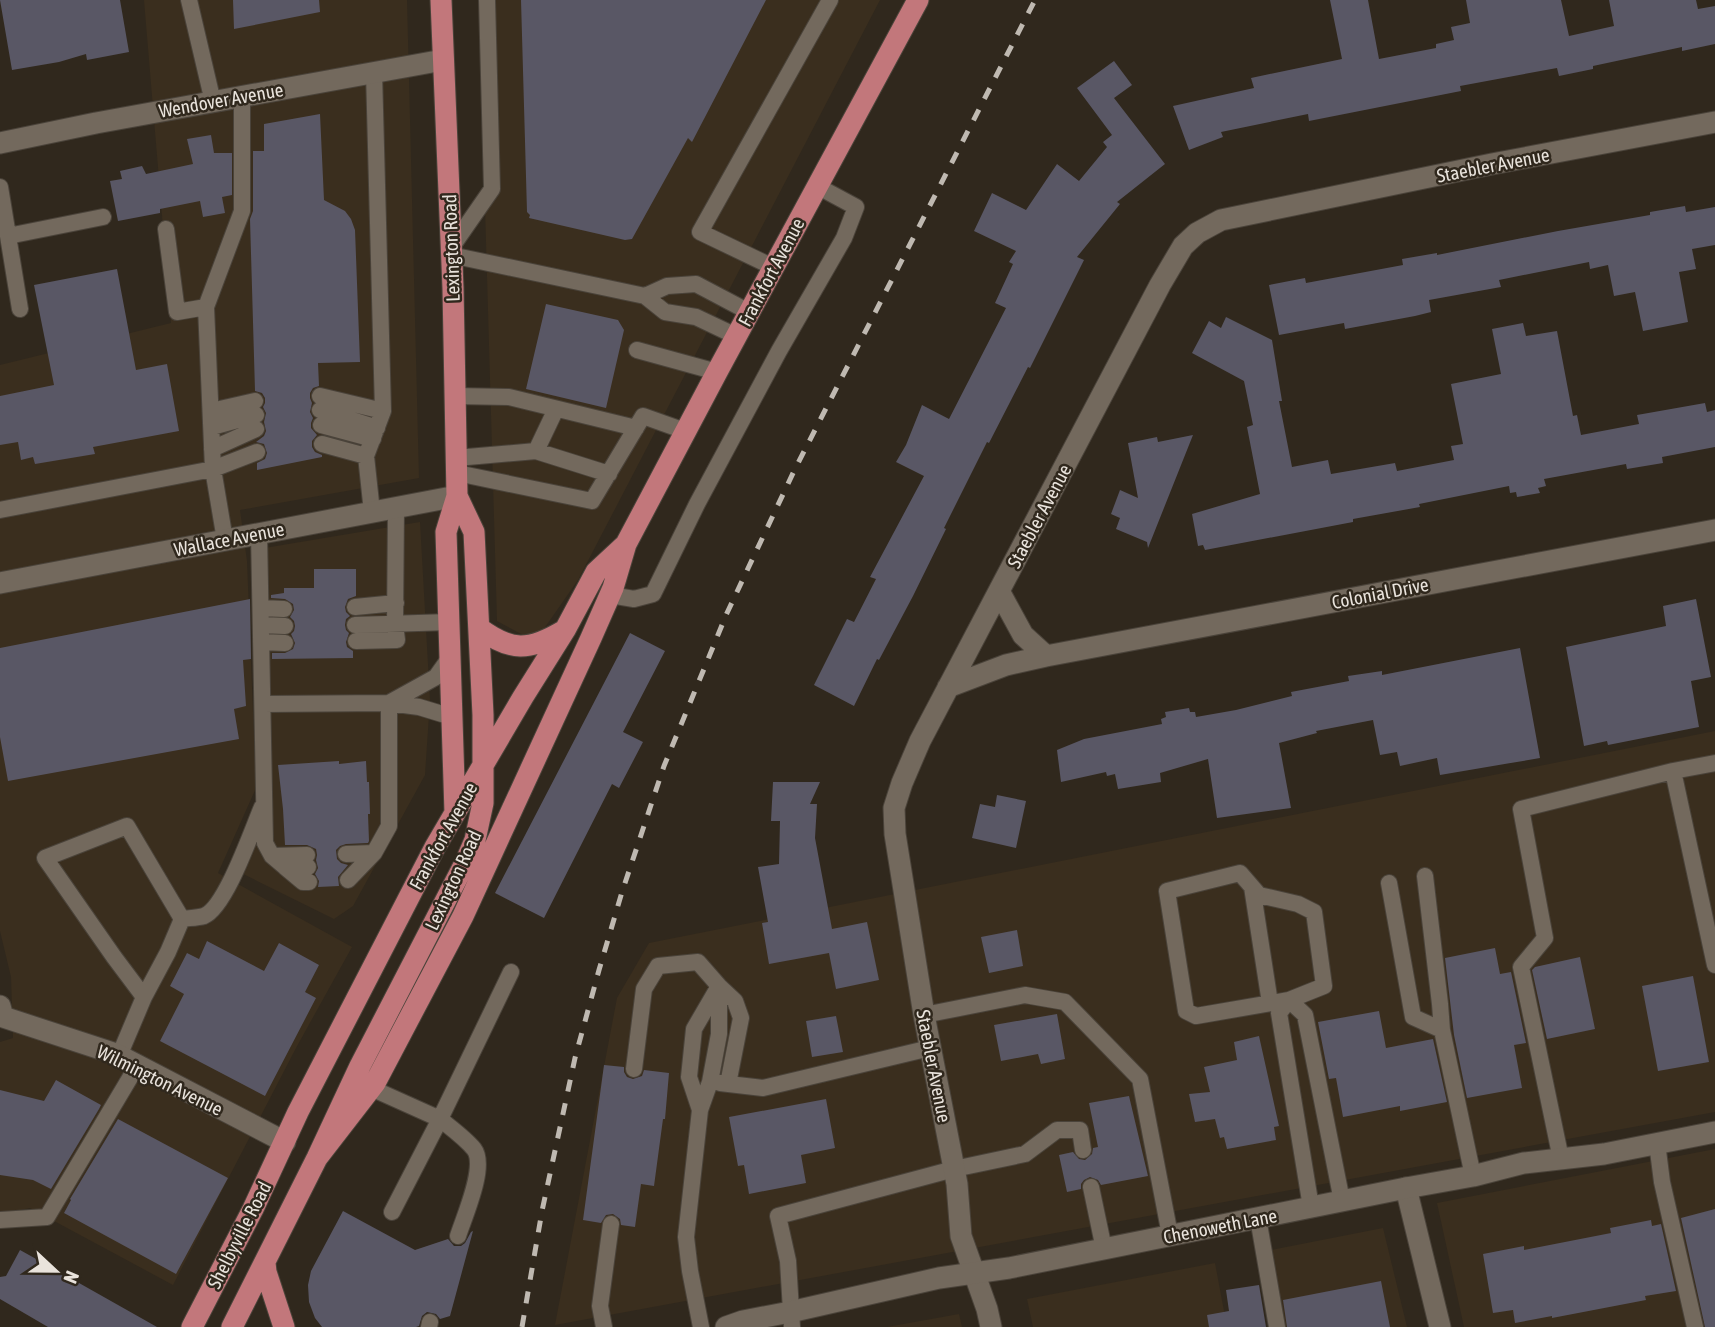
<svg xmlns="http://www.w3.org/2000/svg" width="1715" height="1327" font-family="'Asap Condensed',sans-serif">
	<rect width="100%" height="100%" fill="#30281d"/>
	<!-- built -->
	<path fill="#3a2e1e" d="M144 0H407L419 478 240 510 247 561 256 788 218 873 352 947 296 1048 173 1285 30 1208 0 1214V1042L13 1038 11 977 0 931V365L171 323Z
		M479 0H880L578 580 541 633 525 636 497 621Z
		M420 522 430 700 425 775 353 906 334 919 229 867 261 792 252 550Z
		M1715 731V1112L555 1325 617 998 649 943Z
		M1715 1149V1327H1464L1437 1203Z
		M1383 1228 1407 1327H1284L1271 1250Z
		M1215 1263 1227 1327H1033L1027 1299Z
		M959 1314 962 1327H887Z"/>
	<!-- building -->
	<path fill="#595765" d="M0 0H120L129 52 87 60 86 54 59 62 12 70Z
		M233 0H319L320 12 234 29Z
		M521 0H766L692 142 688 138 632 239 625 240 529 218 530 215 527 212Z
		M1330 0H1368L1379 59 1436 48V44L1454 40 1451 27 1470 23 1466 0H1561L1569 36 1614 26 1609 0H1696L1698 9 1715 6V44L1682 51V47L1593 66V69L1559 76 1557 68 1460 86 1461 91 1309 121 1308 114 1221 132 1223 137 1189 150 1173 106 1254 88 1251 78 1342 59Z
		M1114 61 1132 85 1114 98 1165 164 1117 202 1120 204 1077 257 1084 260 1030 368 1028 367 989 443 987 442 944 528 946 529 913 596 879 660 877 659 854 706 814 685 847 619 854 622 876 579 870 577 924 476 896 462 906 445 922 405 949 419 1006 308 995 303 1013 264 1009 262 1016 251 974 231 992 193 1026 210 1057 164 1079 181 1107 147 1103 142 1112 135 1077 88Z
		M320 114 324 200 345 211 351 219 355 230 360 362 318 363 319 386 313 388 310 393V398L312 403 310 412 313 418 311 423V428L317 435 312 441V447L315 452 322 455V457L257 470V463L265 459 267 453 264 444 256 442 264 436 266 431 264 422 266 413 263 407 265 403V398L262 393 255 391 250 219 253 211V151H264V124Z
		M211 135 214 153H232V195L222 197 225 213 203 217 200 201 160 209V213L118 221 110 181 122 179 120 171 142 166 146 174 193 164 187 139Z
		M1685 206 1686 212 1715 207V245L1692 249 1696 269 1679 272 1688 322 1643 331 1635 292 1614 296 1608 265 1590 269 1589 262 1499 280 1501 287 1429 300 1431 312 1415 316 1345 329 1344 323 1279 335 1269 285 1305 278 1306 283 1403 265 1402 259 1437 253V255L1558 231 1650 215V212Z
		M117 269 136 370 167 364 179 431 93 447 95 454 35 464 33 457 21 460 18 442 0 445V396L54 385 34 285Z
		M546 304 618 320 624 330 606 408 526 389Z
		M1226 317 1272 340 1282 401H1279L1292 467 1328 460 1331 474 1395 463 1397 471 1454 460 1451 446 1463 444 1451 384 1501 374 1492 329 1523 323 1526 336 1557 331 1573 416 1577 415 1581 435 1639 424 1637 415 1705 403 1707 412 1715 410V447L1662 457 1663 463 1627 469 1626 464 1544 479 1546 486 1538 488 1540 493 1517 497 1516 492 1510 493 1509 486 1419 504 1420 507 1353 519V522L1205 550 1203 545 1198 546 1192 514 1260 494 1247 427 1253 425 1244 381 1192 353 1209 321 1221 328Z
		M1193 435 1150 543 1148 548 1147 542 1116 529 1120 518 1111 514 1120 490 1138 498 1128 443 1157 437 1158 442Z
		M314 569H356V596L348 599 345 607 346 612 350 616 346 619 345 625 346 630 349 633 346 642 347 647 353 651V658L272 659V653H285L293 649 295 643 291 634 294 631 295 626 294 621 290 617 294 610 293 604 285 599 271 598V595L284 593V588H314Z
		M250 599 251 659 243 660 246 706 234 709 239 739 8 781 0 737V648Z
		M1696 599 1711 677 1691 681 1699 727 1608 745 1607 741 1584 746 1566 647 1666 626 1663 606Z
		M630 633 665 651 623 732 643 742 619 788 612 784 544 918 495 893Z
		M1520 648 1540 758 1440 775 1437 758 1400 766 1397 752 1380 755 1373 720 1316 731 1317 733 1279 743 1291 808 1217 818 1208 759 1160 773 1161 782 1118 789 1115 774 1107 776 1106 772 1061 782 1057 750 1084 739 1162 724 1161 719 1166 717 1165 712 1189 708 1190 712H1195L1196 717 1236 710 1292 696 1291 692 1349 681 1348 676 1382 671V675Z
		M339 761V764L366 761 367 782H369L370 814H368L369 841 368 843 346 844 340 846 336 850 337 859 341 863 348 865 338 877 339 886 318 887 319 881 315 874 318 868 316 860 317 855 316 849 307 845H285L283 809 278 765Z
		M773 782H820L810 804H817L815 838 832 929 867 922 879 980 836 989 829 953 769 964 762 923 768 922 758 867 779 864 780 821H771Z
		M997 795 1026 801 1016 848 972 838 980 804 995 807Z
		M1017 930 1023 966 989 973 981 937Z
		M207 941 264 971 279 943 319 965 305 992 316 998 265 1096 160 1041 184 994 170 986 187 953 199 959Z
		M1495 948 1500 974 1511 972 1526 1043 1514 1045 1522 1088 1467 1098 1454 1035 1445 958Z
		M1580 957 1595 1029 1547 1039 1532 970 1535 967Z
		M1693 976 1709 1062 1658 1071 1642 986Z
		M1379 1011 1386 1048 1433 1039 1447 1102 1400 1111V1106L1343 1117 1336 1078 1329 1079 1318 1022Z
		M1057 1014 1065 1059 1041 1064 1038 1054 1001 1061 994 1025Z
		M836 1016 843 1052 812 1057 806 1021Z
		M1259 1036 1279 1126 1274 1127 1276 1140 1227 1149 1224 1137 1220 1138 1215 1119 1195 1122 1189 1094 1210 1092 1204 1067 1237 1060 1234 1042Z
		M604 1065 624 1067V1072L627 1077 633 1079 642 1076 644 1070 669 1073 665 1119H663L654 1186 641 1184 635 1227 621 1225 620 1219 613 1214 606 1215 601 1223 583 1220Z
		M56 1080 101 1105 99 1109 51 1189 33 1180 0 1175V1090L44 1101Z
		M1129 1096 1148 1176 1101 1185 1098 1180 1090 1177 1084 1180 1081 1184V1189L1067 1192 1059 1155 1073 1152 1079 1159 1085 1160 1092 1154 1093 1148 1098 1147 1089 1103Z
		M826 1099 835 1148 801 1155 806 1183 749 1194 744 1165 738 1166 729 1117Z
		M118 1119 228 1178 176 1274 64 1213 71 1200 70 1199Z
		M1715 1209V1327H1705L1681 1218Z
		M343 1211 415 1250 448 1239 454 1246H461L465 1243 471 1232 473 1231 450 1316 440 1319 436 1314 427 1312 422 1316 419 1326 416 1327H322L315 1318 309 1302 308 1285 311 1271Z
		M1651 1220 1652 1226 1661 1224 1676 1291 1645 1296 1646 1300 1552 1318V1316L1515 1323 1513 1310 1493 1313 1483 1254 1524 1246V1250L1611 1233 1610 1228Z
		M20 1250 56 1270 157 1327H48L0 1299V1277L6 1276Z
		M1381 1281 1390 1327H1287L1283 1300Z
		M1259 1285 1266 1327H1209L1207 1315 1229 1311 1226 1290Z"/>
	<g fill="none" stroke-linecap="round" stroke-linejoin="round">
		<!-- lane casing -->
		<g stroke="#4a433a" stroke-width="18">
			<path id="lane" d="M189 0 213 102
				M242 97V211L206 307 213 469 257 452
				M0 187 20 309
				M166 229 177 312 206 307
				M8 236 103 217
				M451 248 492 189 487 0
				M451 255 645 296 665 312 696 317 736 336
				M773 267 700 232 830 0
				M645 296 667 286 696 284 749 312
				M637 350 717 372
				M320 396 383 411
				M455 396 509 397 636 428
				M320 410 377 428
				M211 411 255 401
				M321 425 373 439
				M212 427 256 415
				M322 444 366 456
				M212 449 256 429
				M536 451 556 409
				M456 458 536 451 609 474
				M457 473 592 501 643 416 685 431
				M0 510 213 469 225 540
				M372 512 366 456 383 411 374 72
				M259 534 265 843 272 856 285 867H308
				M610 595 634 599 653 594 697 504 779 351 844 238 856 207 817 186
				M355 607 396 603
				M261 608 284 609
				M261 625 285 626
				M355 625 450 622
				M356 641 397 640 395 624 396 508
				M261 642 285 643
				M389 703 436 677 451 656
				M263 704 389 703 419 707 452 717
				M1673 771 1715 763
				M346 854 374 853
				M272 856 307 855
				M285 867 303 882H309
				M1240 873 1259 895 1298 904 1314 912 1324 986 1289 1000 1196 1016 1186 1011 1167 891Z
				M1425 876 1440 1004 1442 1030 1473 1176
				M348 880 374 853 389 826V703
				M1389 883 1413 1017 1442 1030
				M1252 887 1270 1003
				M182 919C188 918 197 918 204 916 226 907 252 830 262 807
				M924 1015 1025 995 1065 1002 1140 1079 1170 1235
				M119 1056 144 997 114 957 45 858 127 826 182 919 168 952 144 997
				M634 1069 644 989 658 966 698 962 719 986V1034L710 1082 700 1110 686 1237 690 1271 701 1327
				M720 1083 763 1088 930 1048
				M362 1084 440 1119 392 1212
				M700 1110 689 1077 694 1029 719 986 735 1001 741 1018 728 1084
				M1657 1143 1662 1182 1695 1327
				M1561 1159 1521 967 1545 938 1521 809 1673 771 1715 965
				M1091 1187 1104 1249
				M1311 1207 1279 1013 1289 1000 1305 1015 1342 1201
				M1258 1218 1277 1327
				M0 1220 47 1217 137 1066
				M458 1236C464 1217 487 1166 474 1149 465 1138 451 1128 440 1119L511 972
				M429 1327 430 1322
				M604 1327 600 1306 611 1224
				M792 1327 788 1261 778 1216 954 1169 1025 1154 1057 1130H1080L1083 1150"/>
		</g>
		<!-- street casing -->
		<g stroke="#4a433a" stroke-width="23">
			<path id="street" d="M0 143 96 123 443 60
				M0 583 457 496
				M999 591 1023 635 1046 656
				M948 687 1006 665 1046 656 1715 530
				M0 1006 3 1017 116 1054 285 1142
				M1406 1188 1440 1327
				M991 1327 987 1309 961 1236 957 1184 924 1015 895 834 894 808 902 783 920 741 1160 285 1183 246 1197 233 1221 220 1492 164 1715 122"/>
		</g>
		<!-- secondary casing -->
		<g stroke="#4a433a" stroke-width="23">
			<path id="secondary" d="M726 1327 743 1321 790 1312 939 1278 1009 1268 1406 1188 1473 1176 1524 1163 1604 1154 1715 1132"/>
		</g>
		<!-- primary casing -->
		<g stroke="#4a433a" stroke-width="23">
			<path id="primary" d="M441 0 453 288 457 496 446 532 455 813
				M479 628C511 652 529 651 563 631
				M317 1158 375 1083 463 916 591 638 613 588 626 544 717 372 918 0
				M265 1263 266 1272 284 1327
				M192 1327 253 1209 298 1112 435 847 523 697 565 630 596 572 624 546
				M232 1327 317 1158 360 1066 466 861 475 840 483 803V715L474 532 457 496"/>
		</g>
		<!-- lane -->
		<use href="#lane" stroke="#73695d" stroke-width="16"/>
		<!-- street -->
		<use href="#street" stroke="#73695d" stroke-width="21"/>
		<!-- secondary -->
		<use href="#secondary" stroke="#73695d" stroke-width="21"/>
		<!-- primary -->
		<use href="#primary" stroke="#c2777b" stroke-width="21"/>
		<!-- rail -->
		<path stroke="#bfb9b1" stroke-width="5" stroke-dasharray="12 12" stroke-linecap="butt" d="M522 1327 542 1211 575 1058 599 970 622 892 664 766 727 613 794 471 1035 0"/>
	</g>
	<g text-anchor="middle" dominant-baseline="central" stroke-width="5" stroke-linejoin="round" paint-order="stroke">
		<!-- street labels -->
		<g font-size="19" fill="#e9e3dc" stroke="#30281d">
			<text transform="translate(221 100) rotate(-10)">Wendover Avenue</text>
			<text transform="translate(1493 165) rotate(-11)">Staebler Avenue</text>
			<text transform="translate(451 248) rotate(-92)">Lexington Road</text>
			<text transform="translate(771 272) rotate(-62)">Frankfort Avenue</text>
			<text transform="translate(1039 516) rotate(-62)">Staebler Avenue</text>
			<text transform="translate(229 539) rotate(-11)">Wallace Avenue</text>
			<text transform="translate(1380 593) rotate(-11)">Colonial Drive</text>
			<text transform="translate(443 836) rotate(-61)">Frankfort Avenue</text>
			<text transform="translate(453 880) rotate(-65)">Lexington Road</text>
			<text transform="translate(934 1066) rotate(79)">Staebler Avenue</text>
			<text transform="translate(160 1080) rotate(26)">Wilmington Avenue</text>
			<text transform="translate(1220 1226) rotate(-11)">Chenoweth Lane</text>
			<text transform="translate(239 1235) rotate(-63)">Shelbyville Road</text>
		</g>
	</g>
	<!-- north arrow -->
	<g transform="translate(56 1271) rotate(112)" stroke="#30281d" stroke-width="5" paint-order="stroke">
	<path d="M0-5L12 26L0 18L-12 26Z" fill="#e9e3dc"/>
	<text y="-10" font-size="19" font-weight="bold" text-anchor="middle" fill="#e9e3dc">N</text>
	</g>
</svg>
